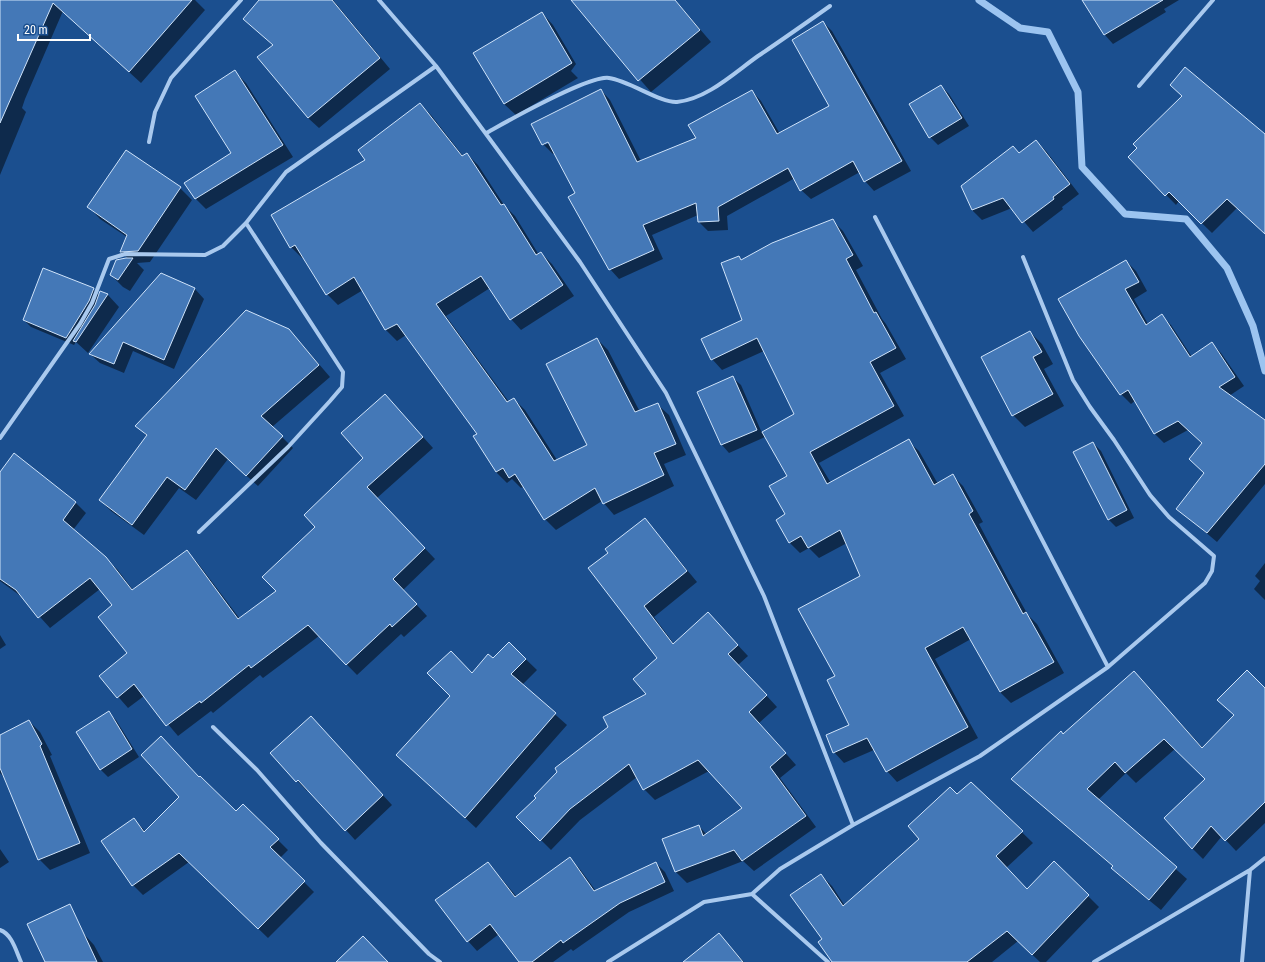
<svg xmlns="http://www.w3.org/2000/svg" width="1265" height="962" font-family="'Roboto Condensed',sans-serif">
	<rect width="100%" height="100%" fill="#1b4f8f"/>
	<!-- shadow -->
	<path fill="#0007" fill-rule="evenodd" d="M0 0H62L66 4 25 99 22 108 26 112 0 175Z
		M87 0H195L205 10 141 83 82 29Z
		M260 0H333L390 69 319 128 308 118 273 45 244 19Z
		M656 0H675L711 42 651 92 606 41Z
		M1084 0H1179L1164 9 1166 12 1113 44 1105 35Z
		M542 13 553 25 576 64 571 71 578 78 516 115 504 104Z
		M823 22 832 31 911 171 874 191 865 181 860 172 811 199 801 190 795 178 727 216 728 230 708 231 699 222 698 215 652 235 663 259 619 279 610 269 569 197 576 193 555 153 553 154 543 144 533 125 601 90 610 100 641 161 697 139 690 126 752 91 761 101 780 134 830 106 793 40ZM552 139 553 141 545 145V142Z
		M235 72 246 83 293 157 206 209 196 199 233 153Z
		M941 86 949 94 969 126 938 145 930 137Z
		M1183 97 1265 136V234L1237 208 1212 233 1179 201 1176 205 1129 157Z
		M420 104 431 115 463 156 467 154 478 165 504 205 515 216 539 255 541 253 552 264 574 296 521 330 511 319 490 288 446 316 509 402 514 399 525 410 557 460 589 445 597 339 608 350 640 412 658 405 669 415 686 455 664 464 674 486 614 515 602 501 556 530 545 519 524 486 521 488 512 479 507 483 496 472 478 434 406 335 397 341 386 330 363 290 338 305 327 294 304 257 302 258 291 247 272 215 366 160Z
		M1036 141 1046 151 1079 194 1062 207 1063 209 1033 232 1012 208 982 220 972 210 962 186 1013 147 1020 154Z
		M180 188 192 200 150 262 137 263 144 270 130 291 123 287 111 275 129 259 121 252 127 237 100 219 89 207Z
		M832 220 843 231 863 266 856 270 882 319 886 324 906 359 880 373 904 416 819 463 831 483 908 441 919 451 938 484 953 476 963 486 983 522 979 524 1010 583 1028 615 1037 624 1064 673 1011 703 1000 692 971 639 935 659 978 738 897 782 887 771 874 750 844 763 834 752 851 725 836 677 861 576 847 543 819 558 809 548 800 553 790 543 777 520 786 515 789 477 765 437 729 453 722 445 733 378 741 385 762 433 795 414 764 351 722 370 712 359 743 321 739 257 742 260Z
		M1126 261 1136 271 1147 291 1134 299 1148 324 1162 316 1171 325 1192 357 1212 343 1221 353 1244 386 1229 396 1265 421V484L1217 542 1178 509 1205 473 1203 444 1188 430 1164 443 1155 434 1136 400 1131 404 1121 394 1080 336Z
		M161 274 195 289 204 299 174 369 133 351 124 373 100 363 90 354Z
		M93 289 100 296 101 292 108 295 119 307 88 353 76 342 74 345 31 327 24 320Z
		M1030 332 1042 344 1053 364 1044 369 1064 406 1025 427 1013 415Z
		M300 342 330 377 272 427 293 448 258 486 228 459 196 500 179 488 144 535 111 511 100 500 147 436 137 426Z
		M395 406 433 448 377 498 435 559 403 590 427 616 404 637 401 634 357 675 319 636 263 678 260 675 213 713 211 711 178 736 144 696 128 708 101 677 128 654 113 606 100 589 50 628 22 597 0 581V473L14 455 76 503 86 513 73 530 117 569 133 590 186 551 197 562 240 619 277 592 317 527 365 459Z
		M1093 443 1101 451 1134 518 1116 527 1108 519Z
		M645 519 697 582 654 617 674 644 718 624 748 656 738 665 777 707 759 723 796 765 780 778 816 827 754 871 743 861 687 883 676 872 664 840 699 826 707 835 743 809 709 771 655 800 644 789 637 777 580 820 551 850 518 817 610 727 648 694 658 658 609 553Z
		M1265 563V600L1254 589 1260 581 1255 576Z
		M0 635 6 645 0 649Z
		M509 643 537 670 522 685 567 725 476 828 408 765 472 674 493 660Z
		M1144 683 1203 748 1265 689V823L1236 851 1222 836 1203 859 1192 848 1206 779 1175 749 1136 783 1126 773 1098 800 1187 879 1161 910 1123 879 1113 868 1114 867 1012 779 1063 735Z
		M108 713 116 720 139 757 108 777 100 769Z
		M29 721 40 732 52 755 50 756 90 853 50 870 39 859 6 779 0 773V736Z
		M320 727 392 805 355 840 309 789 307 791 271 753Z
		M199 778 236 813 278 840 288 850 280 858 314 892 268 938 189 862 143 895 133 885 134 819 146 832Z
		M971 783 1033 843 1006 868 1027 890 1054 862 1099 907 1046 962H1040L1018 941 992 962H834L823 940 821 875 832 886 845 906 921 839 957 795Z
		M0 849 9 862 0 868Z
		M570 859 579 868 596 891 656 863 665 872 674 891 629 912 573 951 571 949 553 962H520L499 934 477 951 468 941 488 863 517 897Z
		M83 933 94 945 103 962H46Z
		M719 934 744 962H685Z"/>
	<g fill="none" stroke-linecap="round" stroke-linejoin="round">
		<!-- stream -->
		<path stroke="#9cc4f0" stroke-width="7" d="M979 0 1020 28 1048 32 1078 92 1082 167 1125 214 1186 219 1227 268 1253 326 1265 371"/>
	</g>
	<!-- building -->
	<path fill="#4478b7" stroke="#cfe3fa" d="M0 0H192L129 72 53 3 0 123Z
		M259 0H332L380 58 308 118 257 57 273 45 243 19Z
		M571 0H675L700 30 638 81Z
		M1082 0H1163L1104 35Z
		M542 12 572 63 504 104 473 53Z
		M823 21 902 161 864 182 853 161 800 191 788 168 718 207 719 221 698 222 696 203 643 225 654 250 609 270 568 197 575 193 548 142 542 145 531 124 601 89 637 162 696 138 688 125 752 90 777 134 829 106 792 40Z
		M1185 67 1265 134V234L1227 199 1201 224 1169 192 1165 196 1128 157 1137 148 1133 144 1182 96 1170 85Z
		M235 70 283 145 195 199 184 183 231 153 195 96Z
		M941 85 962 118 929 138 909 104Z
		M420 103 462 156 467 153 501 205 504 204 536 255 541 252 563 285 510 320 481 276 436 304 507 402 514 398 554 461 587 445 546 364 597 338 635 412 658 403 676 444 654 453 664 475 603 504 595 488 544 520 515 474 509 478 503 468 496 472 473 436 477 434 397 324 385 330 354 277 326 295 295 245 290 248 271 215 365 160 358 150Z
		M1036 140 1070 184 1053 197 1054 199 1022 223 1003 198 972 210 961 186 1013 146 1019 153Z
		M126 150 181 187 138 251 120 252 127 235 87 207Z
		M833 219 853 255 846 259 874 313 876 312 896 348 870 362 894 406 810 452 827 484 909 439 934 485 953 474 973 511 969 514 1000 571 1023 614 1026 612 1054 662 1000 692 963 627 925 648 968 727 886 772 867 738 833 753 826 735 849 725 827 680 835 676 798 609 860 576 840 530 808 548 801 536 789 543 776 520 785 514 769 486 787 476 762 432 794 414 757 338 711 360 701 339 742 320 721 263 739 256 741 260 772 243Z
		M126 258H133L118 280 110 275 116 260Z
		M1126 260 1139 282 1125 289 1146 325 1162 314 1190 357 1212 342 1235 377 1219 387 1265 420V464L1207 533 1176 509 1204 473 1189 459 1202 443 1178 421 1154 434 1128 390 1120 395 1079 336 1058 299Z
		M43 268 94 288 89 301 66 338 23 320Z
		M161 273 195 288 164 360 123 342 114 364 89 354Z
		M100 291 108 294 76 342 73 341 95 305Z
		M246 310 289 329 319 365 261 416 283 436 246 476 216 448 185 490 167 477 132 525 99 500 147 435 135 426Z
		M1030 331 1042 352 1033 357 1053 394 1012 416 981 357Z
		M733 376 757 430 721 445 697 392Z
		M385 394 423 437 367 487 425 548 393 579 417 604 392 627 390 624 346 665 308 625 251 668 249 665 201 703 200 701 166 726 134 684 117 698 99 676 127 653 98 617 112 605 90 578 38 618 16 590 0 579V472L14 453 76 502 63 520 106 557 132 590 187 550 238 619 276 591 262 577 315 527 304 515 363 458 341 433Z
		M1093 442 1127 510 1108 520 1073 452Z
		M645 518 687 571 644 606 673 644 708 612 738 645 728 654 767 695 749 712 786 753 770 767 806 816 742 861 734 850 675 872 662 839 699 825 703 836 742 808 698 760 643 790 629 764 570 809 540 841 516 817 536 798 534 796 557 772 555 768 608 727 603 717 646 694 633 679 657 658 588 568 608 553 605 549Z
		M509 642 526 659 511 674 556 713 465 818 396 755 450 696 427 673 451 651 472 673 488 654 493 658Z
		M1247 670 1265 688V802L1225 841 1211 826 1192 849 1164 818 1205 779 1164 739 1125 773 1115 762 1087 789 1177 867 1149 900 1111 868 1113 866 1011 779 1061 731 1063 734 1134 671 1202 748 1234 715 1217 700Z
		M109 711 132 749 100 770 76 732Z
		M311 716 383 795 345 831 298 780 296 782 270 753Z
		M29 720 42 744 40 746 80 843 38 860 0 768V735Z
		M161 736 199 777 200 776 236 811 243 804 279 839 270 847 305 881 258 929 179 853 132 886 101 841 134 818 144 832 179 797 141 755Z
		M971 782 1023 831 996 856 1027 889 1054 861 1089 895 1032 955 1007 931 967 962H832L818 942 822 939 790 895 821 874 843 906 919 839 908 826 950 787 957 794Z
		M570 857 594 891 656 862 665 882 620 903 563 943 561 940 532 962H519L490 924 467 942 435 900 488 862 515 897Z
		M70 904 97 962H45L27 924Z
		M719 933 743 962H683Z
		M363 936 388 962H336Z"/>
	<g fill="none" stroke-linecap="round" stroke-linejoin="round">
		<!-- minor -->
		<path stroke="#a9c9ee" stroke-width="4" d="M379 0 436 66 580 262 666 393 764 596 853 825
			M1139 86 1213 0
			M486 133C508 121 589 75 609 78 630 81 660 103 677 102 707 99 734 73 758 56 782 40 806 23 830 6
			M149 142 155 112 171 78 241 0
			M1023 257 1073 380 1090 407 1114 440 1150 495 1169 517 1214 556 1212 571 1205 583 1108 667
			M0 438 80 324 92 303 109 259 125 254 205 255 223 246 246 223 286 172 436 66
			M199 532 288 447 330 401 342 387 343 372 246 223
			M213 727 257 770 321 843 429 954 440 962
			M752 894 828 962
			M0 930C12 934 16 951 21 962
			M608 962 704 902 752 894 780 869 853 825 980 756 1108 667 875 217
			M1094 962 1250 870 1265 858
			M1242 962 1250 870"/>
	</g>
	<!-- scale -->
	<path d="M18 34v6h72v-6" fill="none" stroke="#ffffff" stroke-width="2"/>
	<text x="24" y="34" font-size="12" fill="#ffffff" stroke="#1b4f8f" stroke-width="3" paint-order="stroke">20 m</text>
</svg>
